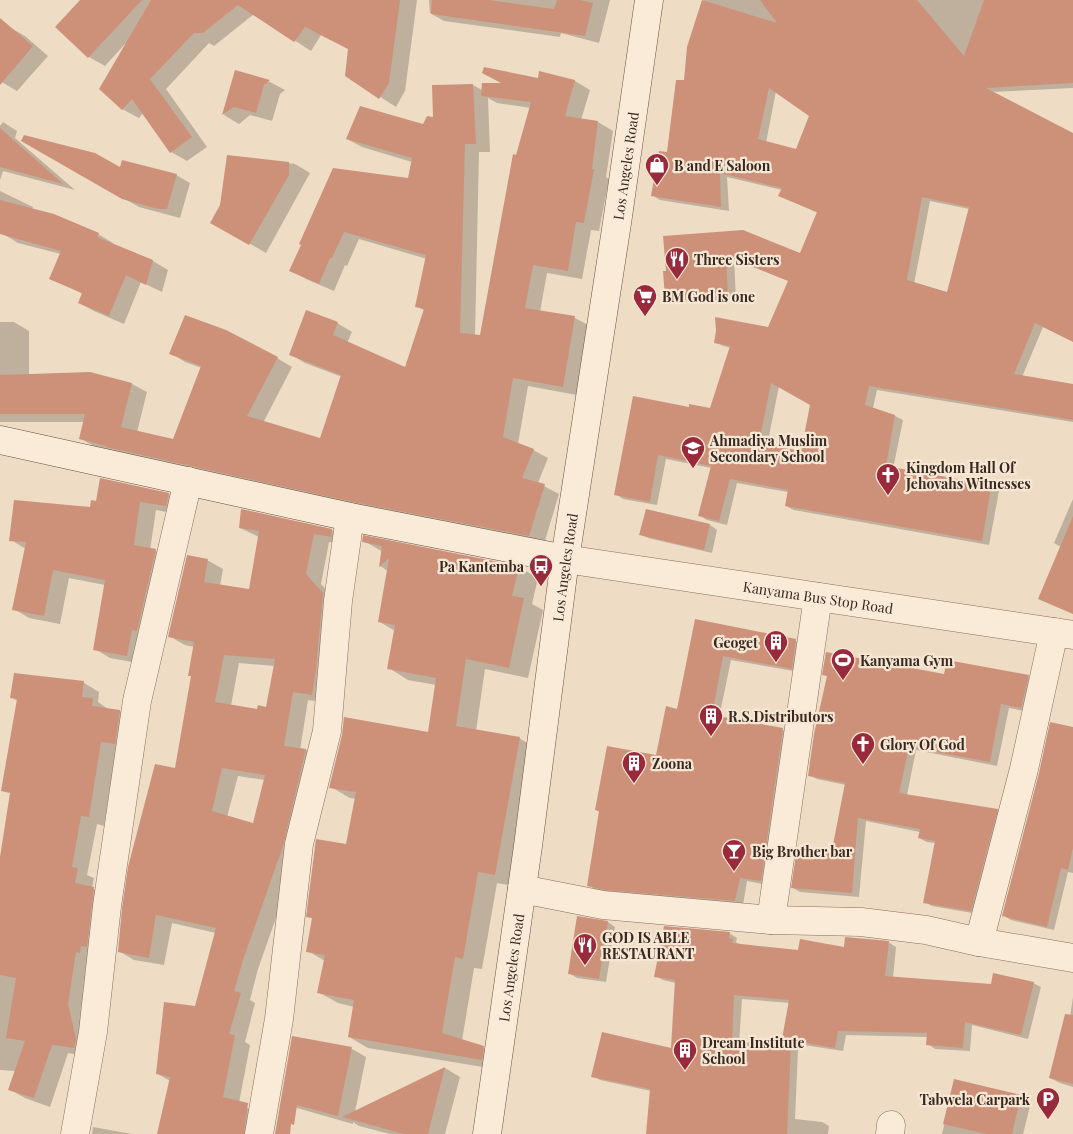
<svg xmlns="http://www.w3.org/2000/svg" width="1073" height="1134" font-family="'Playfair Display',serif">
	<rect width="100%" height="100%" fill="#eedcc5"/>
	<!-- shadow -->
	<path fill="#0003" fill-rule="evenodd" d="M82 0H417L405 91 396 107 346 75 349 49 321 35 311 51 254 14 214 46 209 43 166 89 207 147 187 161 171 152 143 113 139 118 122 109 125 44 105 66 89 57Z
		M429 0H610L599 43 561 33 560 37 444 21 430 13Z
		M704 0H1073V88L991 92 1073 134V341L1043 327 1022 377 1073 385V422L877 390 873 408 895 416 903 420 893 469 992 486 999 491 989 545 794 510 786 506 788 492 737 483 727 525 707 520 699 515 711 468 666 459 657 505 623 499 616 494 690 408 711 409 731 348 723 346 715 342 768 329 789 281 734 259 736 299 674 302 666 297 667 272 664 238 800 255 818 213 780 196 782 190 727 177 729 211 660 200 652 195 669 154 685 82 688 47ZM776 91 811 115 797 150 766 143ZM930 201 969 209 948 294 914 284ZM779 386 811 404 802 452 767 446Z
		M9 27 25 36 48 56 17 91 0 81V38Z
		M236 72 270 82 285 90 280 94 272 121 250 115 239 124 224 115Z
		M540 72 575 81 590 90 581 120 598 122 613 131 606 177 609 179 599 231 591 230 582 279 547 273 540 312 575 318 590 326 577 395 528 386 518 444 533 450 548 458 538 483 559 494 544 544 369 510 95 447 80 438 84 422H0V322H14L29 331V375L90 374 132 384 147 392 137 432 174 441 202 368 185 362 171 353 277 358 292 367 263 423 321 440 342 377 305 363 290 354 337 323 352 332 347 343 406 369 425 311 417 306 427 259 359 239 347 266 345 265 334 291 306 279 291 270 409 179 412 162 362 147 347 139 423 126 434 118 433 87 473 85 482 90 504 84 538 79ZM488 98 497 103 531 108 517 156 481 337 475 336 479 152H490Z
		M3 122 17 131 15 138 75 190 3 171 0 180V126Z
		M23 141 120 169 176 175 190 183 180 218 139 207Z
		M228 156 295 164 310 173 266 253 212 222 221 206Z
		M0 191 33 207 32 209 98 234 113 243 112 245 153 261 168 270 162 292 141 282 124 324 94 311 79 303 83 294 50 278 61 254 18 243 0 232Z
		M169 494 184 503 182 515 156 510 150 550 156 551 171 560 143 664 110 658 95 649 105 585 69 578 60 624 29 618 14 609 26 549 11 540 91 508Z
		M1073 499V614L1061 547 1054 543Z
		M646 510 710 525 717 530 712 553 648 538 640 534Z
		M242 511 332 530 347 539V545L329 542 321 584 338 603 327 703 308 700 300 750H306L321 759 298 855 258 969 250 1000 255 1003 245 1042 250 1045 239 1103 252 1111 247 1134H158L170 1081 158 1074 196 1008 216 933 172 923 164 965 134 960 119 951 176 770 192 677 189 675 194 647 185 645 169 636 207 560 223 569 220 586 250 591 259 537 240 528ZM239 663 275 666 267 708 258 711 231 706ZM238 776 265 780 254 824 227 817Z
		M364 541 519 567 538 578 532 604 543 610 528 678 485 669 476 731 519 738 539 750 515 886 497 883 482 969 474 968 462 1041 483 1048 503 1059 501 1070 368 1048 349 1037 354 1007 338 1003 318 992 325 961 308 951 313 919 308 916 347 846 356 799 350 798 331 787 429 733 436 685 408 680 389 668 395 631 380 622 388 571 380 566 383 552Z
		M696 621 796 641 803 645 799 672 731 660 719 718 783 730 790 734 768 885 747 881 743 905 614 893 596 890 588 885 600 812 596 810 657 756 678 710Z
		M824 674 1028 677 1036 681 1029 712 1009 708 997 766 916 750 907 795 997 810 1005 814 978 914 932 906 925 902 935 843 927 842 919 838 920 832 866 821 859 897 800 892 793 888 833 852 846 785 817 779 809 775 828 676Z
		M84 683 99 692 98 702 108 709 120 711 135 720 116 750 104 826 97 824 87 875 94 878 92 888 109 898 90 1057 68 1053 50 1107 25 1098 9 1089 15 1071 0 1070V865L12 787 18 701 11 697Z
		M1073 728V873L1068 872 1054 930 1011 920 1003 915Z
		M578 917 608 922 615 927 606 982 577 978 569 973Z
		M729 933 737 938 736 942 740 945 799 952 888 942 896 947 893 978 991 986 1033 983 1041 987 1028 1039 972 1025 970 1051 935 1049 928 1044V1037L846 1035 843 1051 791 1043 783 1039 790 1003 742 999 739 1044 791 1046 798 1050 795 1119 822 1122 829 1126 828 1134H647L651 1091 600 1080 593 1076 672 1049 676 983 663 980 656 976Z
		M1073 997V1087L1060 1083 1050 1078 1064 1056Z
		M352 1049 366 1057 355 1112 445 1068 460 1077 445 1134H390L359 1126 353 1122V1124L297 1108 282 1100Z
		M955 1080 1020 1096 1031 1102 1023 1134H942Z
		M93 1127 132 1134H92Z"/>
	<!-- building -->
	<path fill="#cd917a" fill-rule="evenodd" d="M80 0H142L88 58 55 27Z
		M151 0H400L389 83 379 99 345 76 348 49 305 27 294 42 238 5 203 33H194L150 79 192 137 170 153 132 99 122 110 99 89Z
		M432 0H488L554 9 557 0H580L593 3 585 36 431 14Z
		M702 0 777 23 760 0H917L964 56 984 0H1073V83L986 88 1073 133V342L1035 323 1014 374 1073 384V420L869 386 865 405 895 415 886 466 990 485V494L982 541 785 506 788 490 730 479 719 521 698 516 711 466 658 455 650 502 614 495 633 396 689 407V404L710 408 730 346 714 343 716 331 715 317 768 327 788 281 726 256 728 295 665 298 663 271H666L663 236 743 230 800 253 817 212 778 196 782 188 720 173 721 207 651 196 659 151 667 152 676 80H684L687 47ZM769 88 809 116 796 149 758 139ZM922 197 969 207 947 292 907 280ZM771 383 810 405 801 451 759 443Z
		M0 18 33 46 0 85Z
		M484 67 538 78 539 71 575 80 565 116 598 121 592 169H594L584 223 576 222 568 271 533 265 525 308 575 316 563 387 513 378 503 437 534 449 522 478 545 484 529 536 353 502 106 447V446L79 439 85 414H0V375L90 372 132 383 121 427 173 439 201 366 169 354 185 315 226 330 278 357 247 416 320 438 341 375 289 355 306 310 338 322 333 335 405 367 424 309 415 307 426 255 344 232 332 258H330L319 284 289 271 301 245 299 244 333 168 408 178 412 158 346 139 360 106 423 124 427 116 433 117 432 85 473 84 476 144H465L460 333 480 335 513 154 516 155 531 102 481 96 482 83H501L482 73Z
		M235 70 270 80 264 85 256 113 234 107 222 115Z
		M0 128 63 184 0 167Z
		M24 135 95 153 120 167 122 160 177 174 167 209H158L122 199 21 141Z
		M227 155 289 162V175L249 245 210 223 220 205Z
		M0 200 54 214 99 233 97 237 153 260 146 285 126 275 109 316 78 303 82 293 49 279 61 251 0 234Z
		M100 478 169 493 166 506 140 502 134 545 156 549 137 631 132 630 127 656 93 650 105 580 53 570 44 616 12 610 26 542 9 541 14 500 90 507 91 500 96 501Z
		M241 509 332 529 331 537 314 534 306 574 323 593 316 670 312 695 293 692 284 746 306 749 283 846 243 960 234 991 241 993 229 1034 235 1035 223 1097 248 1103 244 1134H157L170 1077 156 1074 164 1002 195 1006 216 928 156 915 149 958 118 952 122 908 128 867 155 764 175 768 191 676H188L194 642 168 637 187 555 208 559 204 582 249 589 259 531 239 528ZM224 655 275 659 266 707 258 705 257 709 215 702ZM222 768 265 775 253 823 212 811Z
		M646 509 710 524 704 550 639 535Z
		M1073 516V614L1038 599Z
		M363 535 519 566 512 596 524 598 509 668 466 659 456 726 520 737 495 875 478 872 463 959 455 957 442 1033 484 1046 482 1060 348 1037 354 1000 317 993 325 955 306 952 312 918 306 917 316 839 346 844 356 792 329 788 342 735 344 717 428 732 436 678 387 669 395 625 378 622 389 558 379 567 382 546 362 542Z
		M695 619 796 639 792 669 723 656 712 715 783 728 761 881 740 878 735 901 605 890 587 886 599 811 595 810 607 746 656 755 666 706 677 709Z
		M826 652 944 674 947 660 1029 675 1021 708 1001 704 990 762 909 747 899 793 998 809 971 911 923 903 935 841 918 838 920 829 858 818 852 893 791 888 797 848 832 850 845 783 808 776 814 734 827 676 822 675Z
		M14 673 84 681 82 697 93 698 92 706 120 710 115 744 101 742 89 817 81 816 72 867 78 868 75 883 94 887 87 947 81 946 80 953 76 952 68 1004 76 1039 74 1048 52 1045 34 1098 8 1090 25 1041 6 1038 16 978 0 975V857L10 793 1 791 17 699 10 698Z
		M1050 722 1073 727V848L1068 870 1061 868 1047 927 1002 916 1039 773Z
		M577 916 608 921 599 979 568 974Z
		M664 926 730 932 729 938 733 939 732 943 798 950 800 939 844 947 845 937 889 941 885 976 991 984 993 973 1034 982 1021 1035 965 1022 963 1048 926 1045 927 1033 838 1031 835 1048 782 1039 789 1000 734 995 732 1042 791 1044 787 1134H646L650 1089 591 1077 602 1032 671 1048 675 980 654 977Z
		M1065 1014 1073 1015V1084L1049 1078Z
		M292 1036 352 1047 338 1116 297 1105 294 1125 291 1124 290 1134H275Z
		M445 1067 428 1134H404L342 1117Z
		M954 1079 1021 1095 1012 1134H986L943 1124Z"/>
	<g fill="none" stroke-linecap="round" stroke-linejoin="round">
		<!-- street casing -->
		<g stroke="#8a6d5b" stroke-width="29">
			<g id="street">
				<path id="s1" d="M565 559 1073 635"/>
				<path d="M522 889 603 905 771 920 861 922 926 930 979 942 1073 958"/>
				<path d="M771 920 818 597"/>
				<path d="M979 942 1024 769 1054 632"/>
				<path d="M75 1134 93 1032 107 906 137 701 188 481"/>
				<path d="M259 1134 279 1019 299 844 327 731 338 601 350 517"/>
				<path d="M890 1134 891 1125"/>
			</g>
		</g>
		<!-- secondary casing -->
		<g stroke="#6b4e3e" stroke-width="29">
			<g id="secondary">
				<path d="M0 440 350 517 565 559"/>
				<path id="s2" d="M487 1134 528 846 565 559 617 223 649 0"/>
			</g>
		</g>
		<!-- street -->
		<use href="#street" stroke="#f9ebd8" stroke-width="28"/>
		<!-- secondary -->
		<use href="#secondary" stroke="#f9ebd8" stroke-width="28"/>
	</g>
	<!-- icons -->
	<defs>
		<g id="shop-pin" transform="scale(1.25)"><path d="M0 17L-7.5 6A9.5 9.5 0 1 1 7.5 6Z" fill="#992a3b" stroke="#f6e7d4"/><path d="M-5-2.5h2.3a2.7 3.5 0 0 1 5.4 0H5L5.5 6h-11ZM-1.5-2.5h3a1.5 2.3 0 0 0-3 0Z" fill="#fff"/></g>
		<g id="restaurant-pin" transform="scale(1.25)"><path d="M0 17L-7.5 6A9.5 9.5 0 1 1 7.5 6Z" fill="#992a3b" stroke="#f6e7d4"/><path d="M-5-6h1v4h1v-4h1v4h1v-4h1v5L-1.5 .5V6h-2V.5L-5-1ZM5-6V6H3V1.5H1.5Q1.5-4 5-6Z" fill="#fff"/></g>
		<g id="supermarket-pin" transform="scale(1.25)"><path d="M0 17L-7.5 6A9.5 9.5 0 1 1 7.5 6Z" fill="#992a3b" stroke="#f6e7d4"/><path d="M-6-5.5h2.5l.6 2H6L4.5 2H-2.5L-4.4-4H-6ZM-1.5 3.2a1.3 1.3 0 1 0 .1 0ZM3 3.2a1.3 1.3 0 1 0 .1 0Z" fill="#fff"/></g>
		<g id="school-pin" transform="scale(1.25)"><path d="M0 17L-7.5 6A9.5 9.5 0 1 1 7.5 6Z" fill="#992a3b" stroke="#f6e7d4"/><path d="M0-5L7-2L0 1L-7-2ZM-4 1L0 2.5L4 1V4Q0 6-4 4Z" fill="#fff"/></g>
		<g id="church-pin" transform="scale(1.25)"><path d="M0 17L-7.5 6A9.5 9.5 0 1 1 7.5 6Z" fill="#992a3b" stroke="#f6e7d4"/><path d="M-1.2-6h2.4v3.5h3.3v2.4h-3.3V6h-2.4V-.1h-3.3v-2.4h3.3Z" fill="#fff"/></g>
		<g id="bus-pin" transform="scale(1.25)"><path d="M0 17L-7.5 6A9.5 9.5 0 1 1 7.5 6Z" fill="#992a3b" stroke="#f6e7d4"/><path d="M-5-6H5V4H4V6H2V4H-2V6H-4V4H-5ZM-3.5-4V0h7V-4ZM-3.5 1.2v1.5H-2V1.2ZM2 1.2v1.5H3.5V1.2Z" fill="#fff"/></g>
		<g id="building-pin" transform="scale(1.25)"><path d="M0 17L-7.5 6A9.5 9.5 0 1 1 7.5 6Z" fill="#992a3b" stroke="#f6e7d4"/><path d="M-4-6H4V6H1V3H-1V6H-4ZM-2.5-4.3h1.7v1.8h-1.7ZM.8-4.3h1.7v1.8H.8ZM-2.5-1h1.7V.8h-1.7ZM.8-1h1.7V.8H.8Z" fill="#fff"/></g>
		<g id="stadium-pin" transform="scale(1.25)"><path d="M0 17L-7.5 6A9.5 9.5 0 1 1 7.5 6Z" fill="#992a3b" stroke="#f6e7d4"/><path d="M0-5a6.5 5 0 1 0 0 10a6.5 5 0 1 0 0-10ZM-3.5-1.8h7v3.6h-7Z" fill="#fff"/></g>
		<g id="bar-pin" transform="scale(1.25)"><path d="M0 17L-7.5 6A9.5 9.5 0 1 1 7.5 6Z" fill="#992a3b" stroke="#f6e7d4"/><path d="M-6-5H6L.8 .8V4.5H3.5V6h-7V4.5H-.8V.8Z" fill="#fff"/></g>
		<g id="parking-pin" transform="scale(1.25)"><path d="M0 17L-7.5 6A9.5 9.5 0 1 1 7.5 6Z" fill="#992a3b" stroke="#f6e7d4"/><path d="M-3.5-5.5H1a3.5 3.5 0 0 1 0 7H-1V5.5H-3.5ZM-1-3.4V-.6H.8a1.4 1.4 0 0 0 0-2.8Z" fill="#fff"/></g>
	</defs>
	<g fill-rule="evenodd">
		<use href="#shop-pin" x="657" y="165"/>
		<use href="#restaurant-pin" x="677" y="259"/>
		<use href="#supermarket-pin" x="645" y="296"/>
		<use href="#school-pin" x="693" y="448"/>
		<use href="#church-pin" x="888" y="475"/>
		<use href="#bus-pin" x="541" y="566"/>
		<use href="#building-pin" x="776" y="642"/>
		<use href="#stadium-pin" x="843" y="660"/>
		<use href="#building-pin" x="711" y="716"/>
		<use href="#church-pin" x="863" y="744"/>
		<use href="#building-pin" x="634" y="763"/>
		<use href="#bar-pin" x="734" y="851"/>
		<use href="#restaurant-pin" x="585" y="945"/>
		<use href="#building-pin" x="685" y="1050"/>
		<use href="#parking-pin" x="1048" y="1099"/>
	</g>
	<g text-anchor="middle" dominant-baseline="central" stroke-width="4.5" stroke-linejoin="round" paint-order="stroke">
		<!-- poi labels -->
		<g font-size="14" font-weight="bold" fill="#39281f" stroke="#f6e7d4" text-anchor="start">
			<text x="674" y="165">B and E Saloon</text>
			<text x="694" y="259">Three Sisters</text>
			<text x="662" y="296">BM God is one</text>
			<text x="710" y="440">Ahmadiya Muslim<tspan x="710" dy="16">Secondary School</tspan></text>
			<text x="906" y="467">Kingdom Hall Of<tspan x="906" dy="16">Jehovahs Witnesses</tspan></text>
			<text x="524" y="566" text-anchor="end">Pa Kantemba</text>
			<text x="758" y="642" text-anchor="end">Geoget</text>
			<text x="860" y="660">Kanyama Gym</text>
			<text x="728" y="716">R.S.Distributors</text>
			<text x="880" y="744">Glory Of God</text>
			<text x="652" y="763">Zoona</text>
			<text x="752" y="851">Big Brother bar</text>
			<text x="602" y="937">GOD IS ABLE<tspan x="602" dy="16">RESTAURANT</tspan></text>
			<text x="702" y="1042">Dream Institute<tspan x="702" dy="16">School</tspan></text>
			<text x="1030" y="1099" text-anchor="end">Tabwela Carpark</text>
		</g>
		<!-- street labels -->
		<g font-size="14" fill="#39281f" stroke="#f6e7d4">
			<text stroke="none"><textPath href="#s2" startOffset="978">Los Angeles Road</textPath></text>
			<text stroke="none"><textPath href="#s2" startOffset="572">Los Angeles Road</textPath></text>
			<text stroke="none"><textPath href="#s1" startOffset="256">Kanyama Bus Stop Road</textPath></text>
			<text stroke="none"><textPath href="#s2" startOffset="168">Los Angeles Road</textPath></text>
		</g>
	</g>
</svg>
